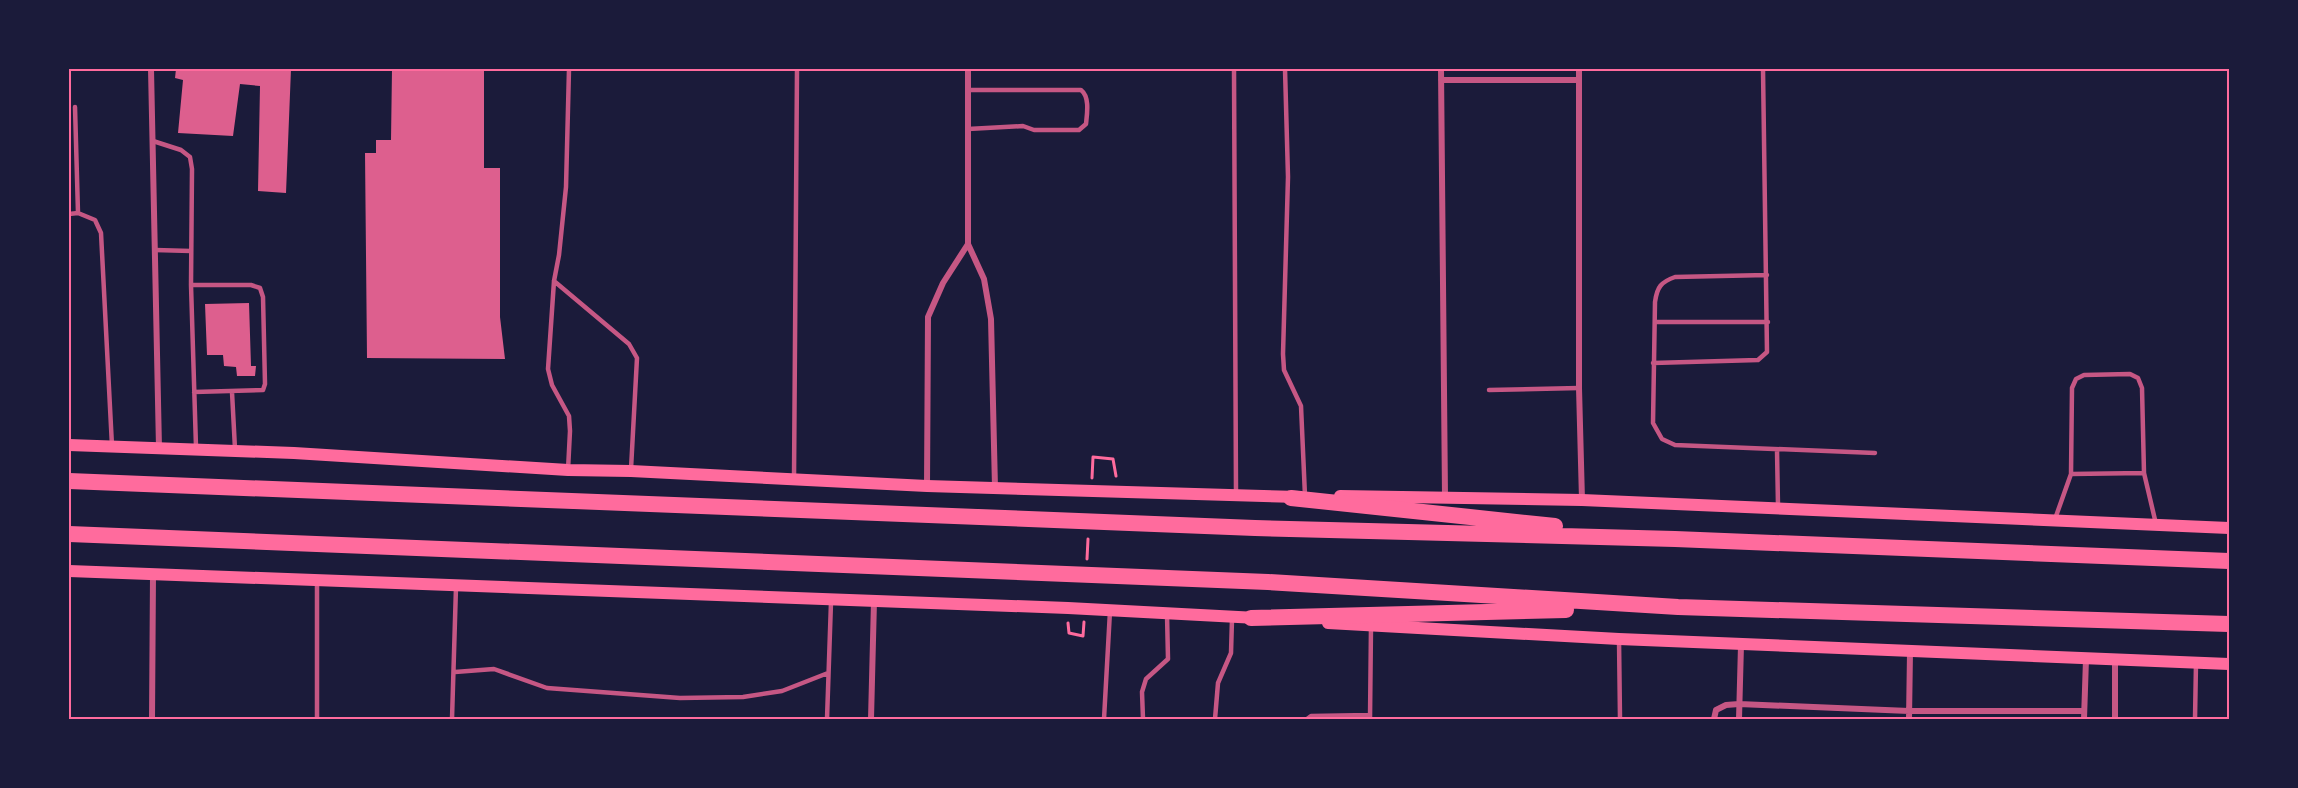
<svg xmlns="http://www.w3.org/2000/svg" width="2298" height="788" font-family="'Sofia Sans Condensed',sans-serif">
	<rect width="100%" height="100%" fill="#1b1b3a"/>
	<!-- building -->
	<path fill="#dd5f8e" d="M176 69H291L286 193 258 191 260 86 240 84 233 136 178 133 183 80 175 78Z
		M392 69H484V168H500V317L505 359 367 358 365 153H376V140H391Z
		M249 303 251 366H256L255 376H237L236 367 224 366 223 355H207L205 304Z"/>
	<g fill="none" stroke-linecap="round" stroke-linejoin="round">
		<!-- path -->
		<path stroke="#ff6b9d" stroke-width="3" d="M1092 478 1093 457 1113 459 1116 476
			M1087 559 1088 539
			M1068 623 1069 633 1083 636 1084 622"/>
		<!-- service -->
		<path stroke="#c65784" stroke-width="4.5" d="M1234 69 1236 492
			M1285 69 1288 177 1283 354 1284 370 1301 406 1305 496
			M75 107 78 213
			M968 129 1023 126 1034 130H1079L1086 124C1087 114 1090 97 1081 90H968
			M153 141 181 150 190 157 192 169 191 285
			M69 214 78 213 95 220 101 233 112 446
			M155 250 191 251
			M1767 275 1675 277C1661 282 1657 287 1655 302L1653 423 1662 439 1675 445 1875 453
			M554 281 629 344 637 358 631 469
			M1655 322H1768
			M1653 363 1758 360 1767 352 1763 69
			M1489 390 1579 388
			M194 392 263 390 265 384 263 297 260 288 251 285H191L196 447
			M232 392 235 449
			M1777 450 1778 506
			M568 470 570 431 569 416 552 385 548 369 554 281 559 255 566 187 569 69
			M2071 474 2072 388 2076 379 2084 375 2130 374 2138 378 2142 388 2144 473
			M794 479 797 69
			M2055 519 2071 474 2144 473 2156 524
			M1619 639 1620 719
			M455 672 494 669 547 688 680 698 743 697 782 691 828 673
			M317 719V580
			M452 719 456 587
			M827 719 831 602
			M1104 719 1110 611
			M1143 719 1142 692 1146 679 1168 659 1167 614
			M1215 719 1218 683 1231 653 1232 619
			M1307 719 1311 716 1370 715
			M1370 719 1371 626
			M2195 719 2196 663"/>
		<!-- minor -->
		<path stroke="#c65784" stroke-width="6" d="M151 69 159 448
			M968 69V244L984 279 991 319 995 488
			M1441 69 1445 497
			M1579 69V388L1582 500
			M1441 80H1579
			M927 486 928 317 943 283 968 244
			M152 719 153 574
			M871 719 874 601
			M1714 719 1716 710 1726 705 1739 704 1909 711H2084
			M1739 719 1741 645
			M1909 719 1910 652
			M2084 719 2086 659
			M2115 719V660"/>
		<!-- secondary -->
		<path stroke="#ff6b9d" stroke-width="12" d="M69 445 294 453 568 470 631 471 927 486 1299 497
			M1340 496 1582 500 2229 528
			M69 571 1068 608 1257 618
			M1328 623 1619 639 2229 664"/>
		<!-- trunk -->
		<path stroke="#ff6b9d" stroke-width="16" d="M69 481 1255 528 1675 539 2229 561
			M1291 498 1555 526
			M69 534 1268 582 1678 607 2229 624
			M1251 618 1566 610"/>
	</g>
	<!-- border -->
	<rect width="2298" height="788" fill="none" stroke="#1b1b3a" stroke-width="141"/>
	<rect x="70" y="70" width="2158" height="648" fill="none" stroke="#ff6b9d" stroke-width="2"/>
</svg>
